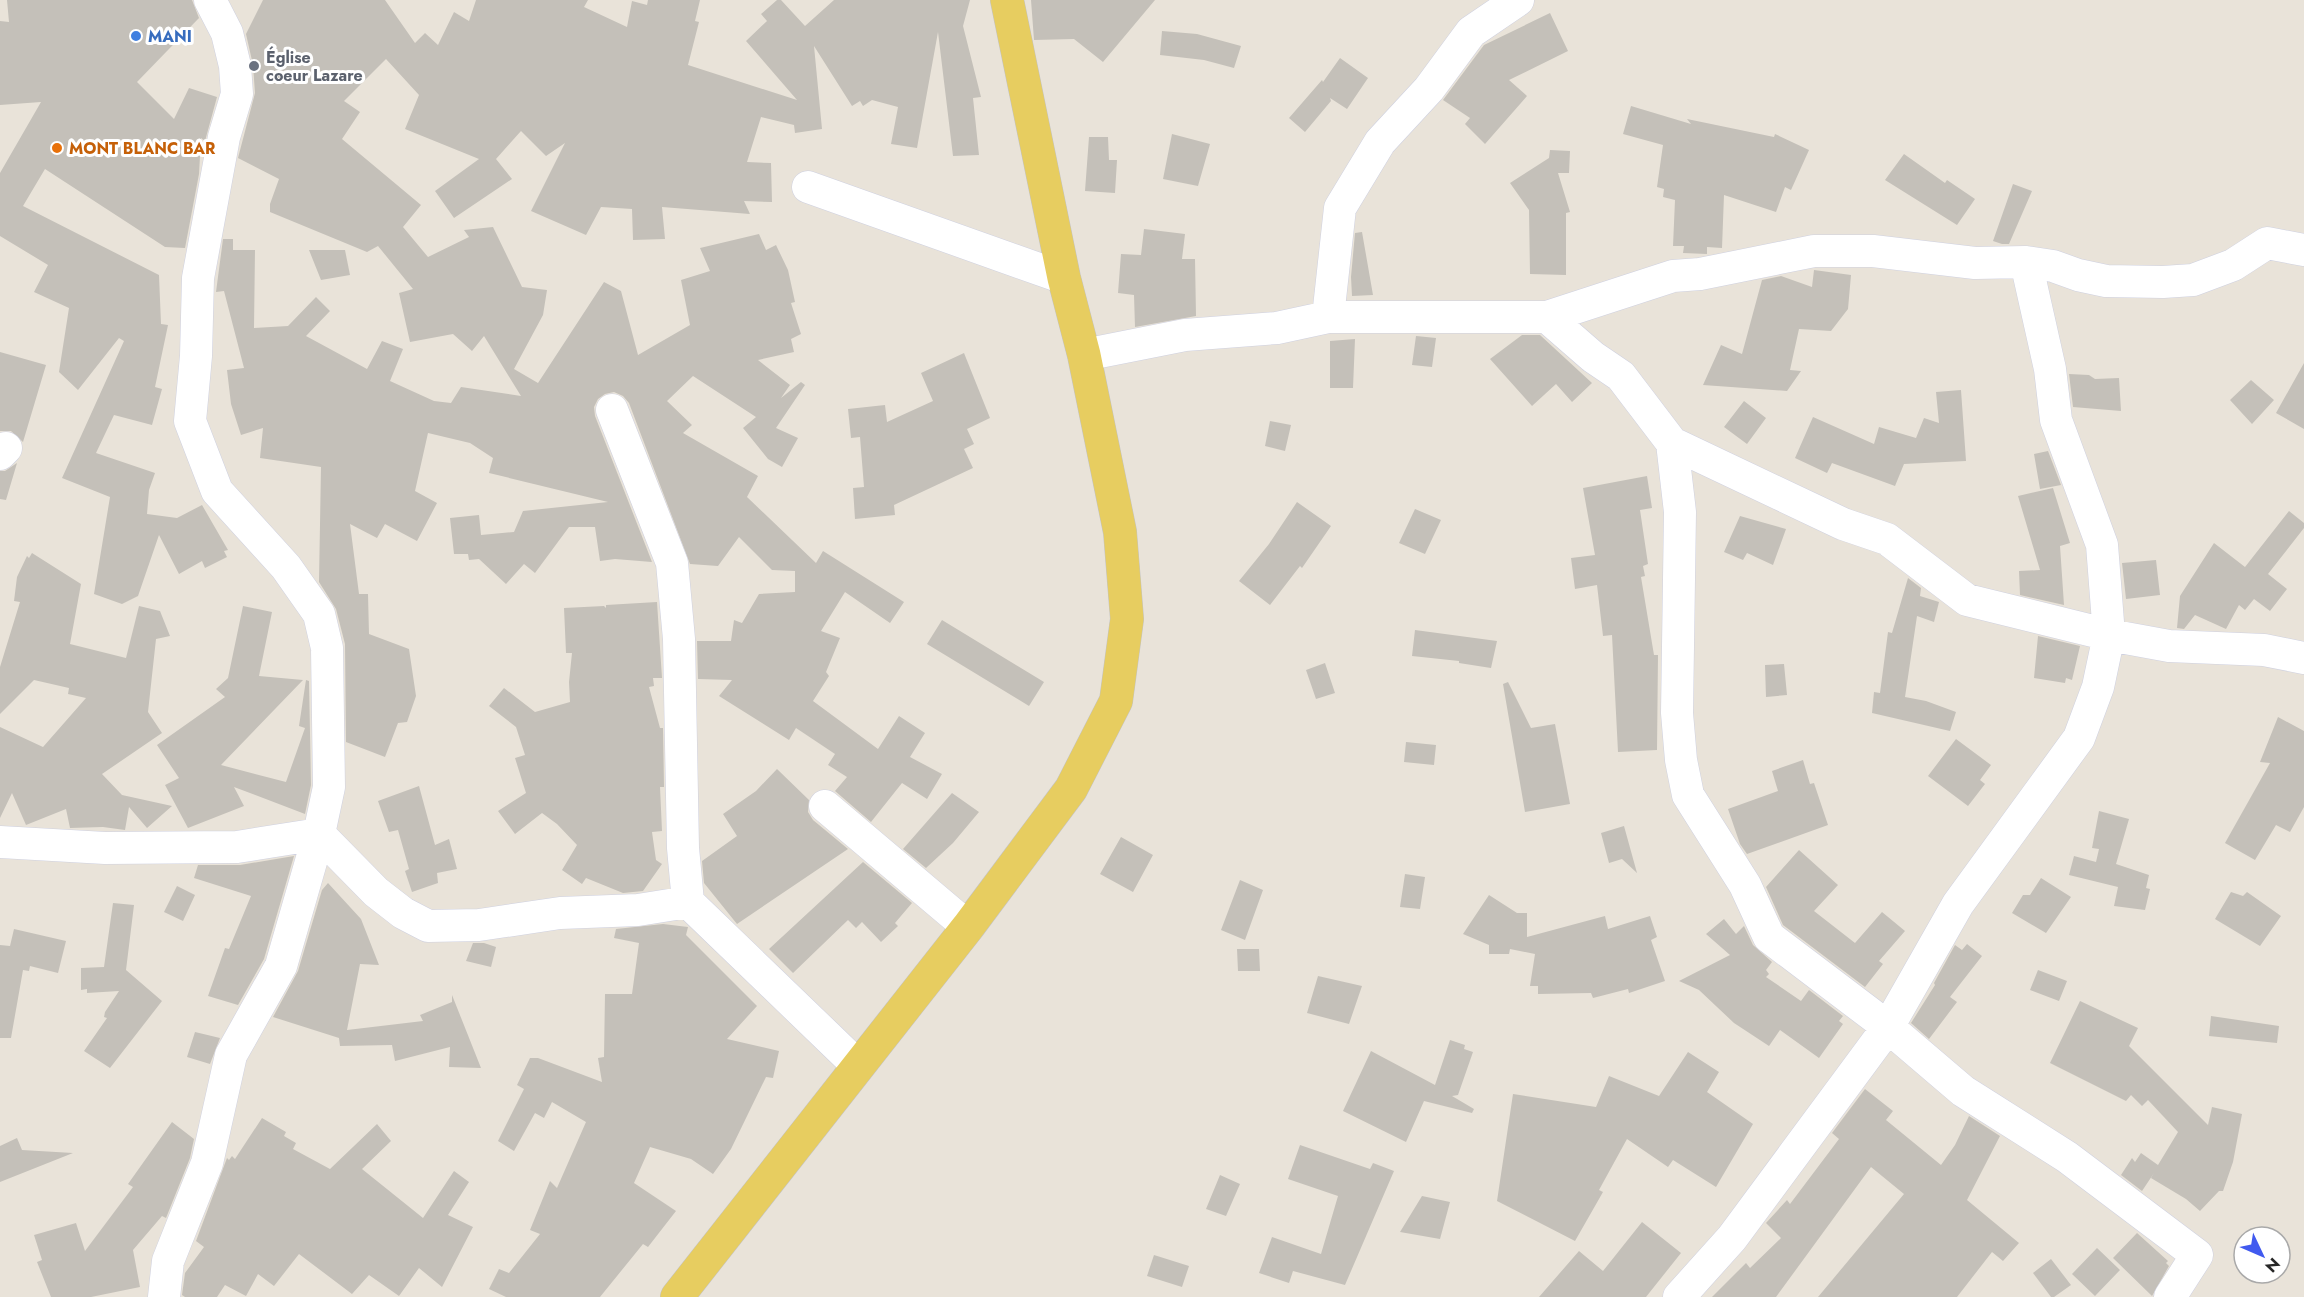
<svg xmlns="http://www.w3.org/2000/svg" width="2304" height="1297" font-family="Jost,sans-serif">
	<rect width="100%" height="100%" fill="#e9e3d9"/>
	<!-- building -->
	<path fill="#c4c0b9" d="M7 0H192L199 18 137 82 174 119 189 88 217 97 205 141 201 138 199 174 185 248 165 247 45 169 23 206 159 275 161 324 168 325 155 387 162 389 152 425 114 415 96 453 155 473 149 490 147 514 177 518 202 505 228 550 224 551 227 557 205 568 202 561 179 574 159 535 138 596 122 604 94 594 110 497 62 478 124 341 119 338 78 390 59 372 69 308 34 292 48 265 0 236V173L41 102 0 105V21L9 22Z
		M263 0H385L415 43 425 33 438 45 454 12 469 21 476 0H588L584 7 627 27 632 1 647 5 648 0H700L695 21 699 22 688 65 797 100 746 41 767 21 761 14 777 0H781L805 26 834 0H970L963 26 981 97 973 98 979 155 953 156 938 32 917 148 891 144 898 107 872 100 863 106 860 101 852 106 814 46 822 129 795 133 794 125 761 117 747 162 771 163 772 202 744 201 750 214 662 207 665 239 633 240 632 209 601 207 586 235 531 211 565 143 546 156 521 131 496 159 512 179 454 218 435 191 479 159 405 129 419 95 386 59 344 101 360 112 342 139 421 205 403 227 428 257 469 237 464 230 493 227 522 287 547 290 543 315 514 369 538 383 604 282 621 291 638 355 690 325 681 280 710 271 700 248 759 234 766 250 776 245 788 270 795 302 791 303 801 334 791 339 794 352 758 360 790 385 781 398 801 382 805 385 776 428 798 438 782 467 768 459 743 428 756 417 693 376 667 401 692 425 683 433 758 476 747 497 816 563 823 551 904 602 890 623 845 592 821 631 840 638 826 672 829 676 813 701 878 749 899 716 925 733 910 757 942 774 927 799 902 783 871 822 835 791 847 777 828 765 835 754 796 728 789 740 719 696 732 680 698 679 697 641H731L734 620 742 623 759 594 795 592V571L772 570 739 537 718 566 690 564 629 403 623 396 614 392 605 394 598 399 594 407 595 416 652 562 615 559 600 561 595 527H569L535 573 524 564 506 584 479 559 469 560 468 554H454L450 518 479 515 481 535 514 532 523 511 608 502 489 473 493 458 470 443 428 433 415 491 437 503 417 541 385 524 377 538 350 524 359 594H368L369 634 409 649 416 696 407 722 398 723 385 757 346 742 345 644 336 609 319 582 321 467 260 458 263 428 241 435 231 404 227 370 244 368 224 291 216 292 223 239H233V250H255L254 328 288 326 316 297 330 311 306 336 367 369 382 341 403 349 390 381 434 401 451 403 461 387 521 396 484 336 472 351 453 334 410 342 399 293 413 289 378 246 367 252 270 212V204L279 179 238 158 255 93 253 65 246 34Z
		M1031 0H1155L1103 62 1074 39 1034 40Z
		M1550 13 1568 51 1509 80 1527 96 1485 144 1465 124 1470 118 1443 100 1484 45Z
		M1162 31 1197 34 1241 46 1234 68 1204 60 1160 55Z
		M1340 58 1368 78 1347 109 1330 98 1331 101 1305 132 1289 118 1322 80 1323 82Z
		M1631 106 1691 124 1687 119 1774 137 1775 134 1809 150 1791 190 1785 187 1776 212 1724 195 1722 248 1707 247V254L1683 253 1684 246H1673L1675 200 1663 197 1664 189 1657 187 1663 145 1623 134Z
		M1172 134 1210 144 1198 186 1163 179Z
		M1089 137H1108L1109 160H1117L1115 193 1085 191Z
		M1550 150 1570 151 1569 173H1558L1570 212 1566 213V275L1530 274 1529 210 1510 183 1549 158Z
		M1904 154 1945 183 1947 180 1975 199 1957 225 1885 180Z
		M2013 184 2032 191 2009 244H2002L1993 241Z
		M1144 229 1185 234 1182 259H1195L1196 316 1135 327 1134 295 1118 293 1121 254 1141 255Z
		M1362 232 1373 295 1352 296 1351 277 1355 233Z
		M309 250H345L350 275 321 280Z
		M1814 270 1851 275 1848 309 1831 331 1799 329 1790 370 1801 371 1787 391 1703 385 1721 345 1742 354 1762 280 1781 276 1812 287Z
		M1522 335H1540L1592 383 1572 402 1556 384 1532 406 1490 359Z
		M1416 336 1436 338 1432 367 1412 365Z
		M1355 339 1353 388H1330V341Z
		M0 352 46 365 23 442 11 431H0Z
		M964 353 990 418 967 429 974 444 964 449 973 468 894 505 895 515 855 519 853 488 864 487 860 437 851 438 848 409 885 405 887 422 933 401 921 373Z
		M2304 363V429L2276 413Z
		M2069 374 2089 375 2095 379 2119 378 2121 411 2073 407Z
		M2251 380 2274 400 2252 424 2230 400Z
		M1961 390 1966 461 1904 464 1895 486 1832 463 1827 473 1795 458 1813 417 1874 444 1879 427 1916 438 1924 418 1939 423 1936 392Z
		M1744 401 1766 418 1747 444 1724 427Z
		M1270 421 1291 425 1285 451 1265 446Z
		M2048 451 2061 485 2040 489 2034 454Z
		M17 463 6 500 0 499V471H5Z
		M1647 476 1652 508 1640 510 1648 564 1643 566 1645 576 1641 577 1654 655H1658L1657 750 1618 752 1612 635 1603 636 1597 585 1575 589 1571 558 1595 555 1583 488Z
		M2053 488 2070 543 2060 546 2064 605 2020 595 2019 571 2040 570 2018 496Z
		M1297 502 1331 526 1302 568 1300 566 1270 605 1239 581 1269 544Z
		M1415 509 1441 520 1425 554 1399 543Z
		M2289 511 2304 523V528L2268 574 2287 589 2270 611 2254 599 2245 610 2239 605 2226 629 2195 615 2184 629 2177 628 2180 596 2214 543 2245 567Z
		M1740 516 1786 529 1773 565 1747 553 1743 560 1724 552Z
		M32 553 81 584 70 644 126 658 139 606 160 611 170 636 156 639 148 712 162 733 102 774 122 795 172 806 147 828 129 807 125 830 103 827 70 828 66 809 26 825 12 793 0 818V727L43 747 86 698 68 694 69 688 34 680 0 714V667L20 602 14 601 17 577 27 556 29 558Z
		M2156 560 2160 595 2126 599 2122 563Z
		M1908 578 1921 588 1920 596 1939 602 1934 622 1917 616 1905 697 1926 701 1956 712 1950 731 1872 713 1874 692 1880 693 1888 632 1892 633Z
		M657 602 662 678H653L654 686 649 687 660 728H663L664 787H660L662 831 652 832 656 860 662 864 643 891 623 893 586 878 582 884 562 870 577 845 557 824 542 813 515 834 498 811 526 793 515 758 525 755 516 727 489 706 504 688 535 712 570 702 569 682 572 653H566L564 608 604 606 606 608V605Z
		M243 606 272 612 259 676 303 680 221 765 286 782 305 728 299 726 306 680 309 681 311 785 305 814 234 787 244 806 188 828 165 785 179 778 157 745 225 697 216 689 228 678Z
		M942 620 1044 682 1029 706 927 644Z
		M1415 630 1497 641 1491 668 1459 663V661L1412 656Z
		M2038 636 2080 646 2072 680 2066 678 2065 683 2034 678Z
		M1325 663 1335 693 1316 699 1306 670Z
		M1784 664 1787 695 1766 697 1765 665Z
		M1508 682 1531 728 1555 724 1570 804 1525 812 1503 684Z
		M2278 717 2304 731V807L2290 832 2276 825 2255 860 2225 843 2270 763 2260 762Z
		M1956 739 1991 765 1980 780 1985 784 1968 806 1928 776Z
		M1406 742 1436 745 1434 765 1404 762Z
		M1803 760 1810 784 1814 783 1828 825 1747 854 1740 844 1728 809 1778 791 1772 771Z
		M777 769 809 800 808 812 813 820 848 849 737 924 704 883 702 861 737 836 723 814 756 791Z
		M419 786 435 845 449 839 457 869 437 873 438 883 412 892 405 871 409 869 398 830 389 832 378 801Z
		M952 793 979 812 953 843 926 868 903 849Z
		M2099 811 2129 819 2116 864 2149 875 2146 888 2150 889 2145 910 2114 906 2118 887 2069 875 2074 856 2096 862 2099 849 2092 848Z
		M1624 826 1637 873 1622 859 1609 863 1601 833Z
		M1121 837 1153 855 1133 892 1100 874Z
		M1799 850 1838 885 1814 911 1855 943 1882 912 1905 931 1879 961 1883 964 1865 987 1783 925 1766 887Z
		M294 856 264 959 238 1005 208 996 225 948 229 949 251 896 194 878 198 865H240Z
		M863 862 912 903 895 923 898 926 881 942 862 922 856 928 848 920 793 973 769 949Z
		M1405 874 1425 877 1420 909 1400 907Z
		M2041 878 2071 897 2046 933 2012 913 2023 895H2030Z
		M1240 880 1263 890 1245 940 1221 930Z
		M328 883 361 919 379 965 360 964 347 1030 423 1021 420 1015 452 1002V995L481 1068 449 1067 450 1047 395 1061 392 1045 340 1046 339 1038 273 1017 298 971 322 890Z
		M177 886 195 895 183 921 164 912Z
		M2231 892 2243 896 2247 892 2281 916 2260 946 2215 919Z
		M1489 895 1517 913H1527V937L1605 916 1608 929 1650 916 1657 937 1651 940 1665 981 1629 993 1628 989 1593 998 1591 993 1538 994V986H1530L1535 954 1510 949 1509 954H1489V945L1463 934Z
		M113 903 134 905 126 970 162 1001 110 1068 84 1051 107 1018 104 1017 105 1012 119 991 87 993V989L81 990V968L104 967Z
		M1724 919 1736 934 1744 926 1753 945 1772 962 1766 970 1769 974 1766 977 1801 1001 1809 990 1843 1016 1839 1021 1843 1024 1819 1058 1780 1030 1769 1046 1734 1023 1699 990 1679 981 1730 955 1706 934Z
		M663 924 688 927 686 935 757 1006 727 1039 779 1051 773 1078 766 1077 731 1149 713 1174 691 1159 650 1147 634 1183 676 1211 648 1247 643 1244 600 1297H506L489 1289 499 1269 509 1273 540 1234 530 1230 550 1181 557 1188 586 1122 552 1102 544 1118 535 1113 514 1151 498 1141 524 1089 517 1085 530 1058H538L602 1082 598 1058 604 1057 605 994H632L639 943 614 938 616 929Z
		M14 929 66 941 58 973 30 966 29 971 23 970 11 1038H0V945L10 946Z
		M473 943H484L496 947 491 967 466 961Z
		M1967 944 1982 956 1950 997 1957 1002 1929 1039 1911 1023 1935 985 1934 983 1955 945 1962 950Z
		M1237 949H1259L1260 971H1238Z
		M2038 970 2067 981 2059 1001 2030 990Z
		M1318 976 1362 986 1349 1024 1307 1013Z
		M2080 1001 2138 1028 2129 1046 2208 1125 2212 1107 2242 1114 2233 1162 2223 1191H2219L2200 1211 2186 1199 2151 1178 2154 1173 2142 1191 2121 1175 2132 1158 2135 1162 2141 1153 2158 1165 2178 1132 2148 1100 2142 1106 2131 1095 2126 1101 2050 1063Z
		M2211 1016 2279 1026 2277 1043 2209 1036Z
		M195 1032 220 1038 210 1064 187 1057Z
		M1450 1040 1465 1045 1464 1049 1473 1052 1458 1095 1452 1096 1474 1109 1472 1113 1424 1101 1406 1142 1343 1111 1371 1051 1435 1085Z
		M1688 1052 1719 1072 1707 1092 1753 1124 1716 1187 1673 1160 1668 1167 1627 1139 1599 1190 1603 1192 1575 1241 1497 1201 1513 1094 1596 1107 1609 1076 1659 1096Z
		M1865 1089 1893 1111 1886 1120 1941 1165 1955 1145 1969 1116 2000 1136 1967 1200 2019 1243 2003 1261 1992 1252 1957 1297H1818L1904 1194 1871 1167 1776 1297H1712L1746 1263 1750 1268 1781 1238 1766 1223 1787 1200 1790 1204 1839 1139 1832 1133Z
		M262 1118 286 1132 284 1136 296 1143 293 1149 330 1169 377 1124 391 1141 362 1169 423 1218 454 1171 469 1182 448 1215 473 1227 442 1287 419 1268 399 1296 369 1275 352 1294 299 1254 274 1286 258 1274 246 1296 225 1285 217 1297H185L182 1295 185 1273 204 1247 196 1241 227 1158 229 1160 232 1156 235 1159Z
		M172 1122 194 1139 190 1158 166 1218 162 1216 133 1250 140 1287 91 1297H51L37 1262 42 1260 34 1235 76 1223 85 1251 133 1187 128 1184Z
		M17 1138 22 1150 73 1153 0 1182V1146Z
		M1300 1145 1370 1169 1373 1163 1394 1171 1345 1285 1293 1271 1289 1283 1259 1273 1272 1237 1321 1254 1338 1196 1288 1179Z
		M1220 1175 1240 1184 1226 1216 1206 1209Z
		M1422 1196 1450 1202 1440 1239 1400 1232Z
		M1642 1222 1681 1253 1646 1297H1539L1579 1251 1603 1271Z
		M2137 1233 2168 1261 2166 1263 2169 1266 2152 1296 2113 1258Z
		M2097 1248 2120 1270 2095 1296 2072 1274Z
		M1154 1255 1189 1266 1182 1287 1147 1276Z
		M2051 1259 2071 1285 2054 1297H2051L2033 1273Z"/>
	<g fill="none" stroke-linecap="round" stroke-linejoin="round">
		<!-- minor casing -->
		<g stroke="#cfd1e0" stroke-width="33">
			<path id="minor" d="M808 187 1064 278
				M1328 317 1340 208 1380 142 1429 89 1471 32 1518 0
				M1547 317 1593 357 1621 376 1672 443 1843 524 1887 539 1967 600 2109 635 2169 646 2264 650 2304 658
				M1084 355 1185 335 1277 328 1328 317H1547L1673 276 1700 274 1814 251H1873L1975 263 2026 262 2053 266 2078 275 2106 281 2163 282 2193 280 2233 265 2267 243 2304 250
				M612 410 672 563 679 639 683 848 688 902
				M1672 443 1680 512 1677 713 1681 760 1688 795 1745 885 1769 937 1888 1027 1963 1091 2067 1157 2197 1255 2170 1297
				M0 454 6 448
				M825 806 968 927
				M0 842 105 848 237 847 319 834 376 892 403 913 428 926 479 925 560 913 638 910 688 902 857 1065
				M164 1297 168 1261 207 1163 231 1055 281 966 319 834 329 787 327 648 319 614 286 567 217 491 190 421 196 356 198 278 224 137 237 94 235 66 227 33 210 0
				M1679 1297 1732 1238 1888 1027 1958 904 2079 738 2098 687 2109 635 2102 545 2056 420 2050 369 2026 262"/>
		</g>
		<!-- primary casing -->
		<g stroke="#c3c3c3" stroke-width="34">
			<path id="primary" d="M677 1297 968 927 1071 789 1116 701 1127 619 1120 532 1084 355 1064 278 1007 0"/>
		</g>
		<!-- minor -->
		<use href="#minor" stroke="#fff" stroke-width="32"/>
		<!-- primary -->
		<use href="#primary" stroke="#e7cd60" stroke-width="33"/>
	</g>
	<!-- markers -->
	<circle fill="#3f7fe0" stroke="#fff" stroke-width="2" cx="136" cy="36" r="6"/>
	<circle fill="#6b7280" stroke="#fff" stroke-width="2" cx="254" cy="66" r="6"/>
	<circle fill="#e8710a" stroke="#fff" stroke-width="2" cx="57" cy="148" r="6"/>
	<g text-anchor="middle" dominant-baseline="central" stroke-width="6" stroke-linejoin="round" paint-order="stroke">
		<!-- shop labels -->
		<g font-size="16" font-weight="bold" fill="#366cbe" stroke="#fff" text-anchor="start">
			<text x="148" y="36">MANI</text>
		</g>
		<!-- worship labels -->
		<g font-size="16" font-weight="bold" fill="#5b616d" stroke="#fff" text-anchor="start">
			<text x="266" y="57">Église<tspan x="266" dy="18">coeur Lazare</tspan></text>
		</g>
		<!-- food labels -->
		<g font-size="16" font-weight="bold" fill="#c56008" stroke="#fff" text-anchor="start">
			<text x="69" y="148">MONT BLANC BAR</text>
		</g>
	</g>
	<!-- north arrow -->
	<g transform="translate(2262 1255) rotate(134)"><circle r="28" fill="#ffffff" stroke="#a9a9a9" stroke-width="1.5"/>
	<path d="M0-4.5L10 22L0 15L-10 22Z" fill="#415aef"/>
	<text y="-9" font-size="16" font-weight="bold" text-anchor="middle" fill="#272727">N</text>
	</g>
</svg>
